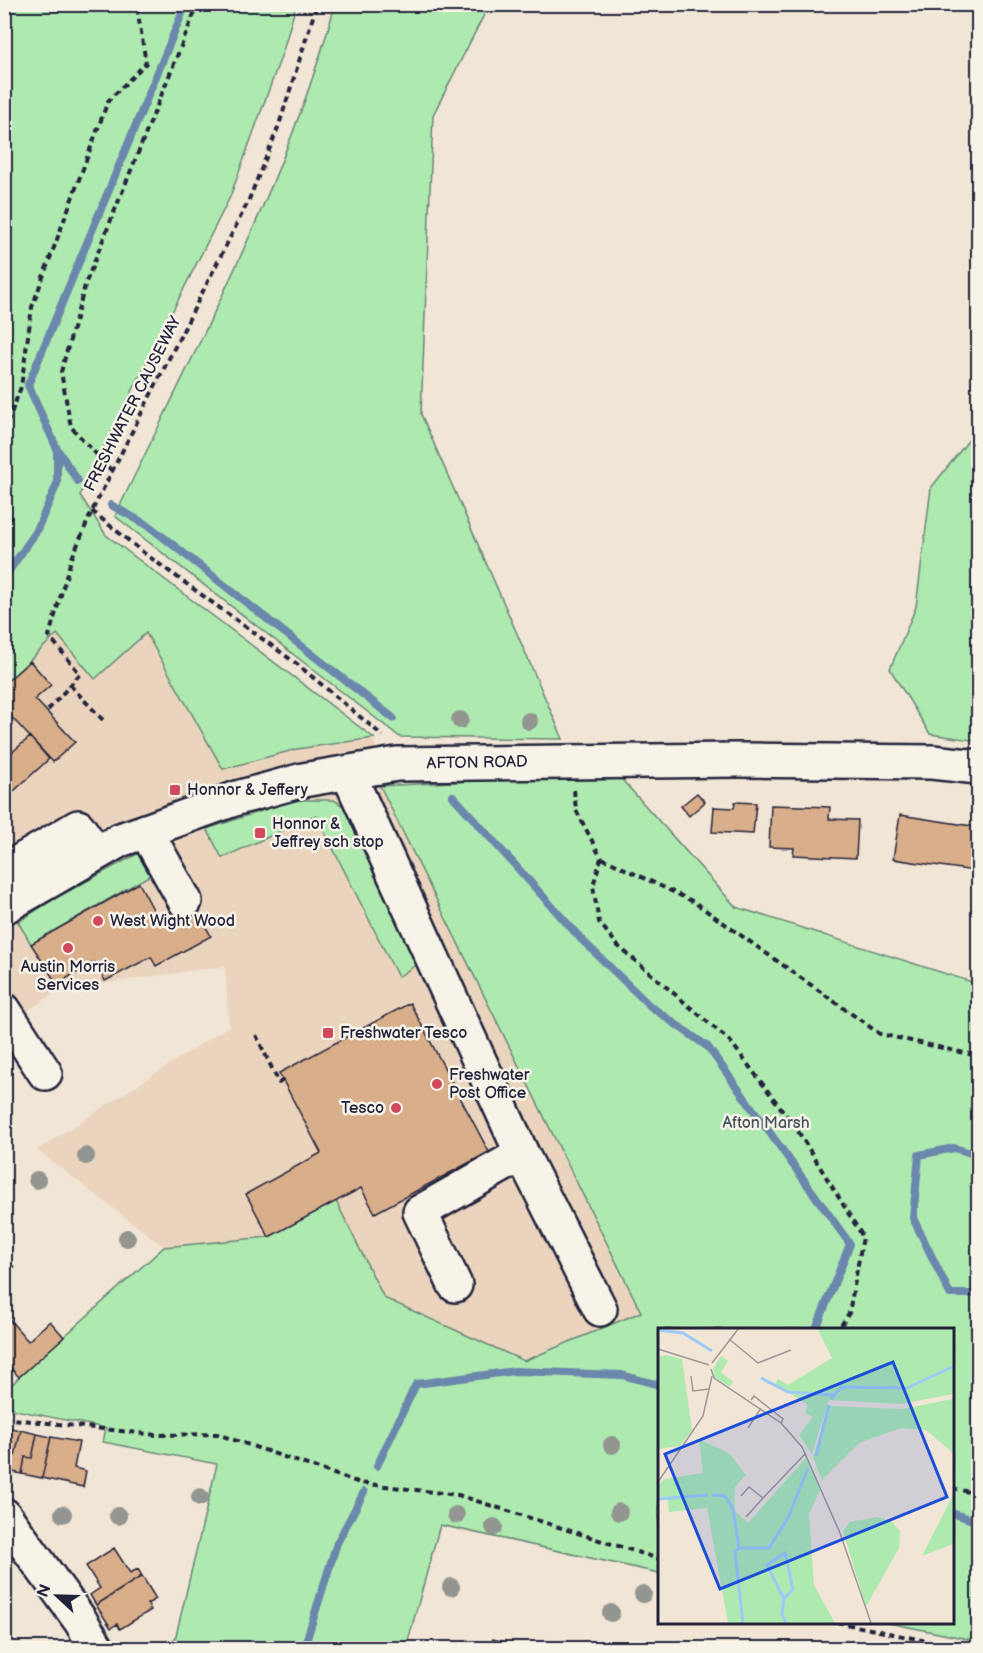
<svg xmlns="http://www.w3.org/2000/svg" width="983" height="1653" font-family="'Balsamiq Sans',sans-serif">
	<rect width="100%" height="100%" fill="#f1e5d5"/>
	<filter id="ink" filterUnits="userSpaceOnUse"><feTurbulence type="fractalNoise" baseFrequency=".0167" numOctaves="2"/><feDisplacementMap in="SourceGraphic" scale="12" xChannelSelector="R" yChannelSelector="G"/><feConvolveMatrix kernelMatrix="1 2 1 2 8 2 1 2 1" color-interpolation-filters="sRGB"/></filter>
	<g filter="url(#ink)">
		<!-- built -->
		<path fill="#ead4be" d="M106 535 374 738 380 786 642 1312 524 1361 384 1298 336 1202 269 1237 164 1247 37 1150 229 1026 225 966 59 990 18 1017 5 996V604Z"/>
		<!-- green -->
		<path fill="#aeeab0" stroke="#688676" stroke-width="1.5" d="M5 5H296L283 51 230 197 80 495 106 535 374 738 297 749 223 769 146 633 95 679 57 634 5 684Z
			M335 5H489L433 115 421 414 563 739 400 737 115 516C195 349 286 184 335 5Z
			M978 428V741L930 734 890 669 916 607 931 488Z
			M616 773 736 907 978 984V1641L884 1622H952V1329H659V1573L440 1525 406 1648H173L217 1464 103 1442 106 1428 5 1408 4 1393 19 1377 164 1247 269 1237 336 1201 384 1298 524 1361 641 1312 380 786Z
			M294 800H334L353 812 422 961 398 977 316 815 222 858 207 829Z
			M150 847 161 869 31 944 18 922 52 900Z"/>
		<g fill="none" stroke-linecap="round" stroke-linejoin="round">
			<!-- stream -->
			<path stroke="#6c87ac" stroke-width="8" d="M78 481 57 449 28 385 186 4
				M111 505 149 526 393 718
				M4 578 36 532 57 484V449
				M453 796 582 940 650 1006 708 1047 850 1244 816 1329
				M978 1155 954 1148 919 1155 913 1218 950 1294H978
				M377 1466 416 1384 515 1371 622 1375 659 1385
				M952 1513 978 1522
				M304 1648 337 1543 364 1492"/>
		</g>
		<!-- building -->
		<path fill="#d9ae8a" stroke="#22223b" stroke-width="1.5" d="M30 661 51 685 35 699 75 742 53 762 4 709V684Z
			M30 737 49 759 4 800V759Z
			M697 793 705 802 689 816 681 806Z
			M735 802 756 803 753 834 712 832 714 807 734 808Z
			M771 805 830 807 829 819 858 820 856 858 793 855 794 848 769 847Z
			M900 815 978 827V858L976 857 974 871 893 859Z
			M139 883 161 924 194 906 211 936 156 966 151 957 105 981 95 962 57 984 31 944Z
			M410 1003 489 1152 375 1213 361 1188 269 1237 246 1194 321 1153 279 1073Z
			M4 1259 14 1267 4 1277Z
			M9 1319 28 1341 50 1321 64 1337 19 1377 4 1361V1323Z
			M4 1427 21 1430 15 1456 4 1454Z
			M21 1430 37 1434 32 1458 25 1457 22 1474 4 1470V1454L15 1456Z
			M37 1434 51 1437 42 1478 22 1474 25 1457 32 1458Z
			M51 1437 79 1442 74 1468 86 1471 83 1487 42 1478Z
			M114 1548 130 1573 138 1569 142 1576 96 1605 90 1595 100 1588 86 1566Z
			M142 1576 156 1599 147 1604 151 1610 120 1629 117 1624 111 1628 96 1605Z
			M493 1639 524 1648H490Z"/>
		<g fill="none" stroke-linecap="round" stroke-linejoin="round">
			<!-- minor casing -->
			<g stroke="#22223b" stroke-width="38">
				<path id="minor" d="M348 773 522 1154 420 1212 455 1285
					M146 831 185 901
					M4 871 78 827 96 853
					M4 1010 45 1073
					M522 1154 600 1309
					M4 1515 80 1620 97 1648"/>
			</g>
			<!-- major casing -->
			<g stroke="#22223b" stroke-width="38">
				<path id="major" d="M4 907 120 840 146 831 237 798 303 780 397 764 737 760 932 762 978 767"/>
			</g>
			<!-- path -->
			<path stroke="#22223b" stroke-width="4" stroke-dasharray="6 4.5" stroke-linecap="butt" d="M4 432 21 387 32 307 108 101 146 63 138 14 141 4
				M112 471 71 427 61 372 86 282 198 4
				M4 483 10 519 4 528
				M92 511 144 553 297 664 383 736
				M70 685 103 720
				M48 710 80 674 49 636 71 560 92 511 248 202 279 125 317 4
				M574 790 576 810 601 858 593 886 599 922 618 946 730 1041 796 1128 863 1237 849 1313 839 1329
				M602 858 694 902 880 1034 978 1056
				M256 1035 279 1083 283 1080
				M4 1418 157 1435 217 1434 360 1483 458 1495 659 1559
				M952 1488 978 1494
				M837 1622 959 1648"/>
			<!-- minor -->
			<use href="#minor" stroke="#f7f3e8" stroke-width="33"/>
			<!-- major -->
			<use href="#major" stroke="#f7f3e8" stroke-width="33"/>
		</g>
		<!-- trees -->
		<g fill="#929590">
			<circle cx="460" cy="720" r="9"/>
			<circle cx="529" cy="721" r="9"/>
			<circle cx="86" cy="1156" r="9"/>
			<circle cx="37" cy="1180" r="9"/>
			<circle cx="127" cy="1238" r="9"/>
			<circle cx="612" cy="1445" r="9"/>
			<circle cx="200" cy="1497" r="9"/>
			<circle cx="619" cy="1512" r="9"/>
			<circle cx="63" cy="1514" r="9"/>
			<circle cx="456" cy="1515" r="9"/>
			<circle cx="118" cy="1516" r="9"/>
			<circle cx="494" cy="1527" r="9"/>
			<circle cx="451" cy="1587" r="9"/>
			<circle cx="643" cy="1594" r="9"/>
			<circle cx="611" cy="1613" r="9"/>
		</g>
	</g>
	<!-- markers -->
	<g fill="#d1495b" stroke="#f7f3e8" stroke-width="2">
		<rect x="169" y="784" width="12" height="12" rx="3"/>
		<rect x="254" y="827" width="12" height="12" rx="3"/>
		<circle cx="98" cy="921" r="6"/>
		<circle cx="68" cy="948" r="6"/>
		<rect x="322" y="1027" width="12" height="12" rx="3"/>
		<circle cx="437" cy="1084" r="6"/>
		<circle cx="396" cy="1108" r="6"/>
	</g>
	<g text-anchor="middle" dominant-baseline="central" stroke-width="5" stroke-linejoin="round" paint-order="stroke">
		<!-- street labels -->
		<g font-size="16" fill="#22223b" stroke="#f7f3e8">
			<text transform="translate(133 404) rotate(-63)">FRESHWATER CAUSEWAY</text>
			<text transform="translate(477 763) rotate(-1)">AFTON ROAD</text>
		</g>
		<!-- poi labels -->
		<g font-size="16" fill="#22223b" stroke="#f7f3e8" text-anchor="start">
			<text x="187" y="790">Honnor &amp; Jeffery</text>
			<text x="272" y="824">Honnor &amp;<tspan x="272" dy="18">Jeffrey sch stop</tspan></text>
			<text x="110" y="921">West Wight Wood</text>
			<text x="68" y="967" text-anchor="middle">Austin Morris<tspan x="68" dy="18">Services</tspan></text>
			<text x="340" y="1033">Freshwater Tesco</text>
			<text x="449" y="1075">Freshwater<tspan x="449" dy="18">Post Office</tspan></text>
			<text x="384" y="1108" text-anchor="end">Tesco</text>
		</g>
		<!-- park labels -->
		<g font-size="16" fill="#455458" stroke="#f7f3e8">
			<text x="766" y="1123">Afton Marsh</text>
		</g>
	</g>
	<!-- overview -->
	<g transform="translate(658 1328)">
		<rect width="296" height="296" fill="#f1e5d5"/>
		<path d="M159 0H295V66L243 76 171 72 154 126 141 107 155 89 147 85 150 77 117 56 120 51 130 57 174 30ZM8 27 24 31 34 102 22 118 0 121V29ZM63 28 70 33 63 44 75 54 72 59 56 49 55 41ZM295 71V125L268 102 243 100 201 115 164 152 155 130 170 78 244 81ZM41 111 72 126 88 147 77 159 76 182 90 195 148 130 162 162 151 186 156 257 177 295H70L49 180 11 184 9 169H0V157L7 151 45 145ZM295 167V216L264 228ZM219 189 234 194 242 203 241 220 208 279 185 203 192 194Z" fill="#aeeab0"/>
		<path fill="none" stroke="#9dcaf7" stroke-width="3" d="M0 2 25 5 54 23M103 50 130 64 175 67M173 71 183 59 249 60 296 38M158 128 171 77M54 167 67 168 75 181 81 220M0 171 50 167M126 271 109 237 127 225 135 261 126 271 124 286 128 295M85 295 77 224 81 220H111L130 190 150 140"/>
		<path fill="none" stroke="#9e9797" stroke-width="1.5" d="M71 11 100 35 133 22M0 21 51 37M54 35 81 0M53 41 56 50 123 95 144 119 182 205 213 295M33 48 35 63 51 61M93 72 96 68 125 91 123 95M90 100 103 80M0 154 45 88 54 48M83 168 91 159 105 170 148 125M88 189 105 170"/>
		<path fill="#1d4ed8" fill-opacity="0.15" stroke="#1d4ed8" stroke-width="3" d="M235 34 289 169 62 261 7 126Z"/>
		<rect width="296" height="296" fill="none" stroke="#22223b" stroke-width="3"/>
	</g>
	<!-- margin -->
	<rect width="983" height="1653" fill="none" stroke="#f7f3e8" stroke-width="24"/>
	<rect x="12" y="12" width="959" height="1629" fill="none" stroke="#22223b" stroke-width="2" filter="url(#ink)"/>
	<!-- north arrow -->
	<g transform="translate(57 1596) rotate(292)" stroke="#f7f3e8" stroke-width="4.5" paint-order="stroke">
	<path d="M0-4.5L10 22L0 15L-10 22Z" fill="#22223b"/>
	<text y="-9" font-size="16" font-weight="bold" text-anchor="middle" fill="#22223b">N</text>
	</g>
</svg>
